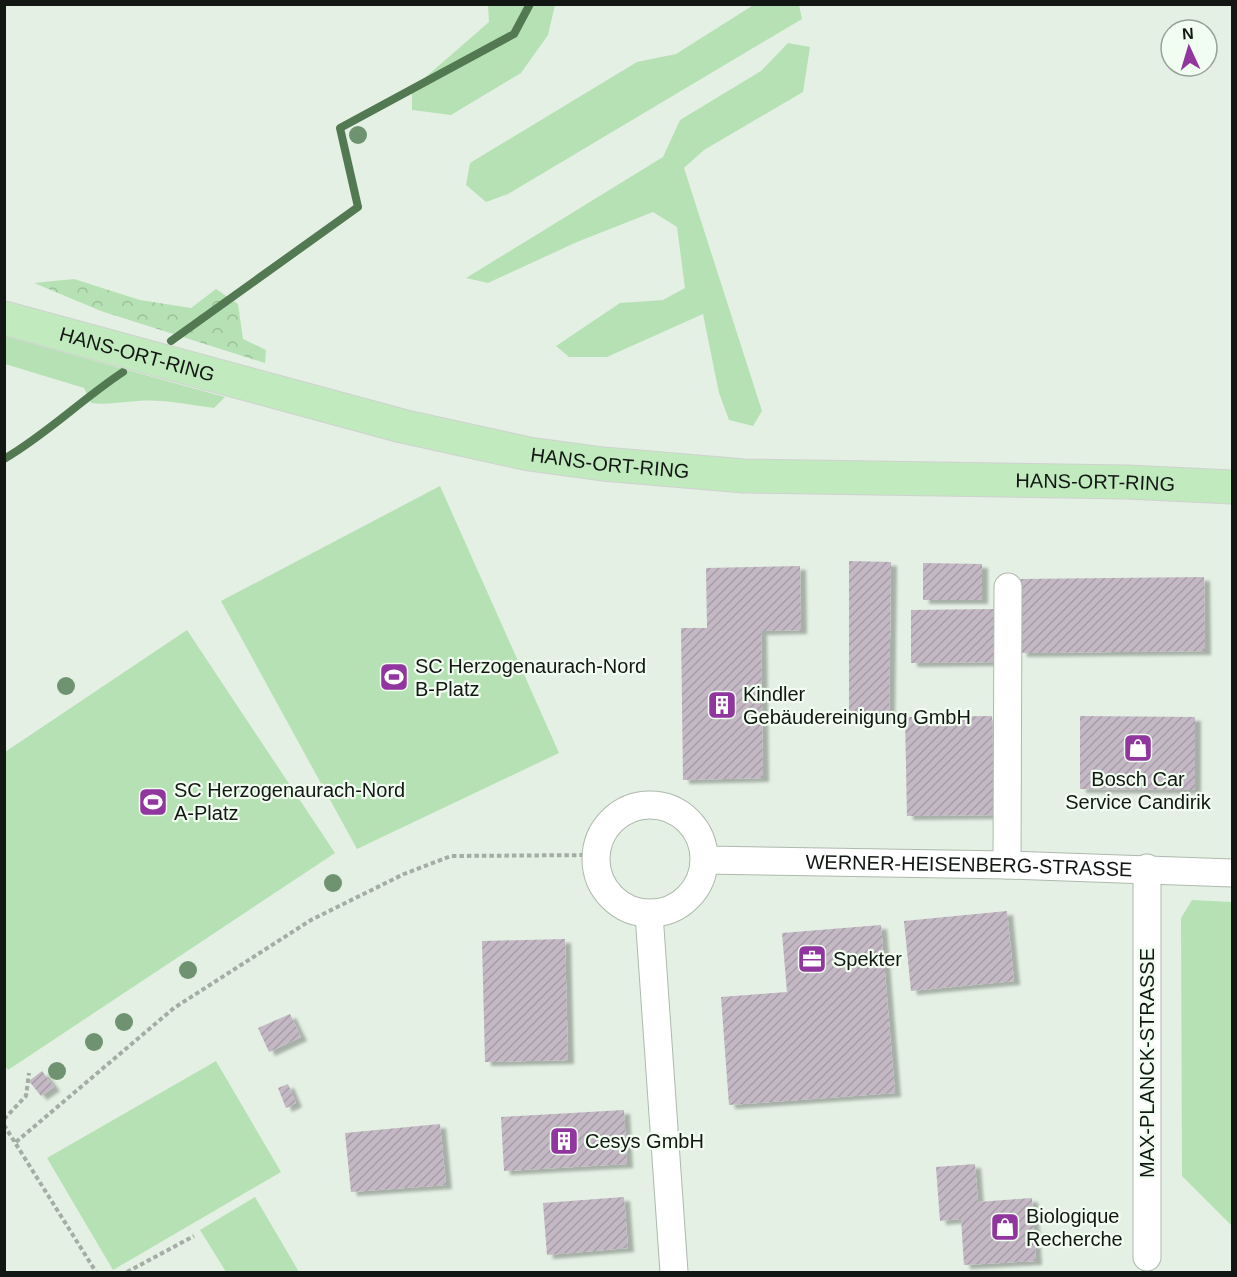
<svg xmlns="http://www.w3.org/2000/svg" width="1237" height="1277" font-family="Helvetica,sans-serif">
	<defs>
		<pattern id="forest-crowns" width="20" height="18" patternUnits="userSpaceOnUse" patternTransform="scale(1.5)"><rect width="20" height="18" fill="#b6e1b4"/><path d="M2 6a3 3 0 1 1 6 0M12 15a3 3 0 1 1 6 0" fill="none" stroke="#9cc09a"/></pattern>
		<pattern id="building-hatch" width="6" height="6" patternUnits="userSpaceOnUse" patternTransform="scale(1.5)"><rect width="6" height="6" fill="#c3b8c4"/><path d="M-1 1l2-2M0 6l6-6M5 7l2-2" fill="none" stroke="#a79da8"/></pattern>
		<filter id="shadow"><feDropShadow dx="6" dy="4" stdDeviation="1.5" flood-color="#0004"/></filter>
	</defs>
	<rect width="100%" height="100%" fill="#e4f0e3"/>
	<!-- green -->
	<path fill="#b6e1b4" d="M755 4 799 5 802 19 508 194 486 202 466 185 470 163 637 62 676 54Z
		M488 5H555L548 35 521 73 451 115 412 110V89L489 22Z
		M788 43 810 47 803 92 704 150 684 168 762 411 753 426 729 420 719 393 703 314 607 357H569L556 346 620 303 663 300 685 288 677 227 653 212 577 242 488 283 466 278 663 157 680 120 761 71Z
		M4 336H5L225 397 214 408C189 405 164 399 138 401 122 402 108 405 91 403L84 388 5 364Z
		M440 486 559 753 357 849 221 601Z
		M187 630 335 853 8 1070 4 1065 5 752Z
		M1192 900 1232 902V1226L1182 1176 1181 918Z
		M216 1061 281 1172 113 1270 47 1158Z
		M255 1197 299 1272H226L200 1230Z"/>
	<!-- forest -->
	<path fill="url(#forest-crowns)" d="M74 279 140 300 191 308 216 289 238 304 243 339 266 350 265 363 101 311 34 283Z"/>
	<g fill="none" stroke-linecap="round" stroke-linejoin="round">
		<!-- stream -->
		<path stroke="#537953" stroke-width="8" d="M171 341 358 207 340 128 514 34 530 4
			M4 459C47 434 82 399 123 372"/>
	</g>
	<!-- building -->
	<path fill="url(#building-hatch)" filter="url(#shadow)" d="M849 561 891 562 889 720 849 718Z
		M923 563 982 564V600H923Z
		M800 566 801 630 761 631 763 778 683 780 681 628H707L706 568Z
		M1204 577 1205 651 1021 653 1020 579Z
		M994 609V662L911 663V610Z
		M992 716 994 815 907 816 905 717Z
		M1080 716 1195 717V790L1080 789Z
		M1007 911 1014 981 911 991 904 921Z
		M881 925 895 1093 729 1105 721 997 787 992 782 933Z
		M565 939 568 1060 485 1062 482 941Z
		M290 1014 301 1037 269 1052 258 1028Z
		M42 1071 54 1087 41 1096 29 1081Z
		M288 1084 296 1103 286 1108 278 1088Z
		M624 1110 627 1164 504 1171 501 1117Z
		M440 1124 446 1185 351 1192 345 1133Z
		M975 1164 978 1202 1032 1198 1036 1261 964 1265 961 1219 940 1221 936 1167Z
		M624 1197 628 1248 547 1255 543 1203Z"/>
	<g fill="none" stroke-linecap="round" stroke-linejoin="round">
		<!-- minor casing -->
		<g stroke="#aeb9ad" stroke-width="29">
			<g id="minor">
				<circle cx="650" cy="859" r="54"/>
				<path id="s1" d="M705 860 1007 865 1232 873"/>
				<path d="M1007 865 1008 587"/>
				<path d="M1147 868V1257"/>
				<path d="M649 914 674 1272"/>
			</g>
		</g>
		<!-- major casing -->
		<g stroke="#d0d1d0" stroke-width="35">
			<g id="major">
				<path id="s2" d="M4 318 402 426 529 454 603 464 744 476 1127 482 1232 487"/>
			</g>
		</g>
		<!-- path -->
		<path stroke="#a4ada3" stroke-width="4" stroke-dasharray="4.5 3" stroke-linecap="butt" d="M4 1119 26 1096 29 1073
			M4 1125 96 1272
			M16 1142 174 1008 311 920 404 874 451 856 596 855
			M127 1272 194 1236"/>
		<!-- minor -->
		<use href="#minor" stroke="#fff" stroke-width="27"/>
		<!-- major -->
		<use href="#major" stroke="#c1eabf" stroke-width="33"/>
	</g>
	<!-- trees -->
	<g fill="#6f9371">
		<circle cx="358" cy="135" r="9"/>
		<circle cx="66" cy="686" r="9"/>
		<circle cx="333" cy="883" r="9"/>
		<circle cx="188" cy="970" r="9"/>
		<circle cx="124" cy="1022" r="9"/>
		<circle cx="94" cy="1042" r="9"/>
		<circle cx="57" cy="1071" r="9"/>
	</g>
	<!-- icons -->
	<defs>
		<g id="stadium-square" transform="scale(1.5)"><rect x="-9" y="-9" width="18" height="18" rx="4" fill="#91359f" stroke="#f1fdf0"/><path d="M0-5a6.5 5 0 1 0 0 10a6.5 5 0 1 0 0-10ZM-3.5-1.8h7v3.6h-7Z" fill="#fff"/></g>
		<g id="building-square" transform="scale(1.5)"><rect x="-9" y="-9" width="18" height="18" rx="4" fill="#91359f" stroke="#f1fdf0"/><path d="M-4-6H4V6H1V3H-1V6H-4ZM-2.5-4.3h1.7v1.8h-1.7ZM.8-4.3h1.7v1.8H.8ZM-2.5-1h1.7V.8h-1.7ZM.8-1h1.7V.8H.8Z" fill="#fff"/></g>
		<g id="shop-square" transform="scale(1.5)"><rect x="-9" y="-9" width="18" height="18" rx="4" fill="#91359f" stroke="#f1fdf0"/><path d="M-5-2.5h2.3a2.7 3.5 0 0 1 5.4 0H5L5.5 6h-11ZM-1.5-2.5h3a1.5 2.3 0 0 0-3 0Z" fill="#fff"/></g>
		<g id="office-square" transform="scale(1.5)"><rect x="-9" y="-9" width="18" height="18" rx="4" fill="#91359f" stroke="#f1fdf0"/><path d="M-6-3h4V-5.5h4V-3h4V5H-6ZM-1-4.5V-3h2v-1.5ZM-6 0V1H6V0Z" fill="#fff"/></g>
	</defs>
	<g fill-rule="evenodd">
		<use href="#stadium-square" x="394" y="677"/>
		<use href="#building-square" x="722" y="705"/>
		<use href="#shop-square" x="1138" y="748"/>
		<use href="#stadium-square" x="153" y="802"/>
		<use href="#office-square" x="812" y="959"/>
		<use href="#building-square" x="564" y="1141"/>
		<use href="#shop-square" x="1005" y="1227"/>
	</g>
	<g text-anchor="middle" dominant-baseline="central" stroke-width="4.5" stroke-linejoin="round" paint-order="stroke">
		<!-- street labels -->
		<g font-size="20" fill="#131713" stroke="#f1fdf0">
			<text stroke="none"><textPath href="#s2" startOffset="138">HANS-ORT-RING</textPath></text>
			<text stroke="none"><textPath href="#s2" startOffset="624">HANS-ORT-RING</textPath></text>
			<text stroke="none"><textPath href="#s2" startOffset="1110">HANS-ORT-RING</textPath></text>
			<text stroke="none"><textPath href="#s1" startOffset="264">WERNER-HEISENBERG-STRASSE</textPath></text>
			<text transform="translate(1147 1063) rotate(-90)">MAX-PLANCK-STRASSE</text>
		</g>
		<!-- poi labels -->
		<g font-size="20" fill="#131713" stroke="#f1fdf0" text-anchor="start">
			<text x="415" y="666">SC Herzogenaurach-Nord<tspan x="415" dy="23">B-Platz</tspan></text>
			<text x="743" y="694">Kindler<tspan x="743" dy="23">Gebäudereinigung GmbH</tspan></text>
			<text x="1138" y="779" text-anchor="middle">Bosch Car<tspan x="1138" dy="23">Service Candirik</tspan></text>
			<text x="174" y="790">SC Herzogenaurach-Nord<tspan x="174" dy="23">A-Platz</tspan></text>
			<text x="833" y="959">Spekter</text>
			<text x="585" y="1141">Cesys GmbH</text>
			<text x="1026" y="1216">Biologique<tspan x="1026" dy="23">Recherche</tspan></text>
		</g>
	</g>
	<!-- border -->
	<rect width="1237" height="1277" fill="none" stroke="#131713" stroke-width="12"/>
	<!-- north arrow -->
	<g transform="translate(1189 48) rotate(356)"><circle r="28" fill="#f1fdf0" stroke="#98a198" stroke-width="1.5"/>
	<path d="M0-4.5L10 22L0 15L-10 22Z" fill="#91359f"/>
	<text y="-9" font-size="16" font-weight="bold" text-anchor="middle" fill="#131713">N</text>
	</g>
</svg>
